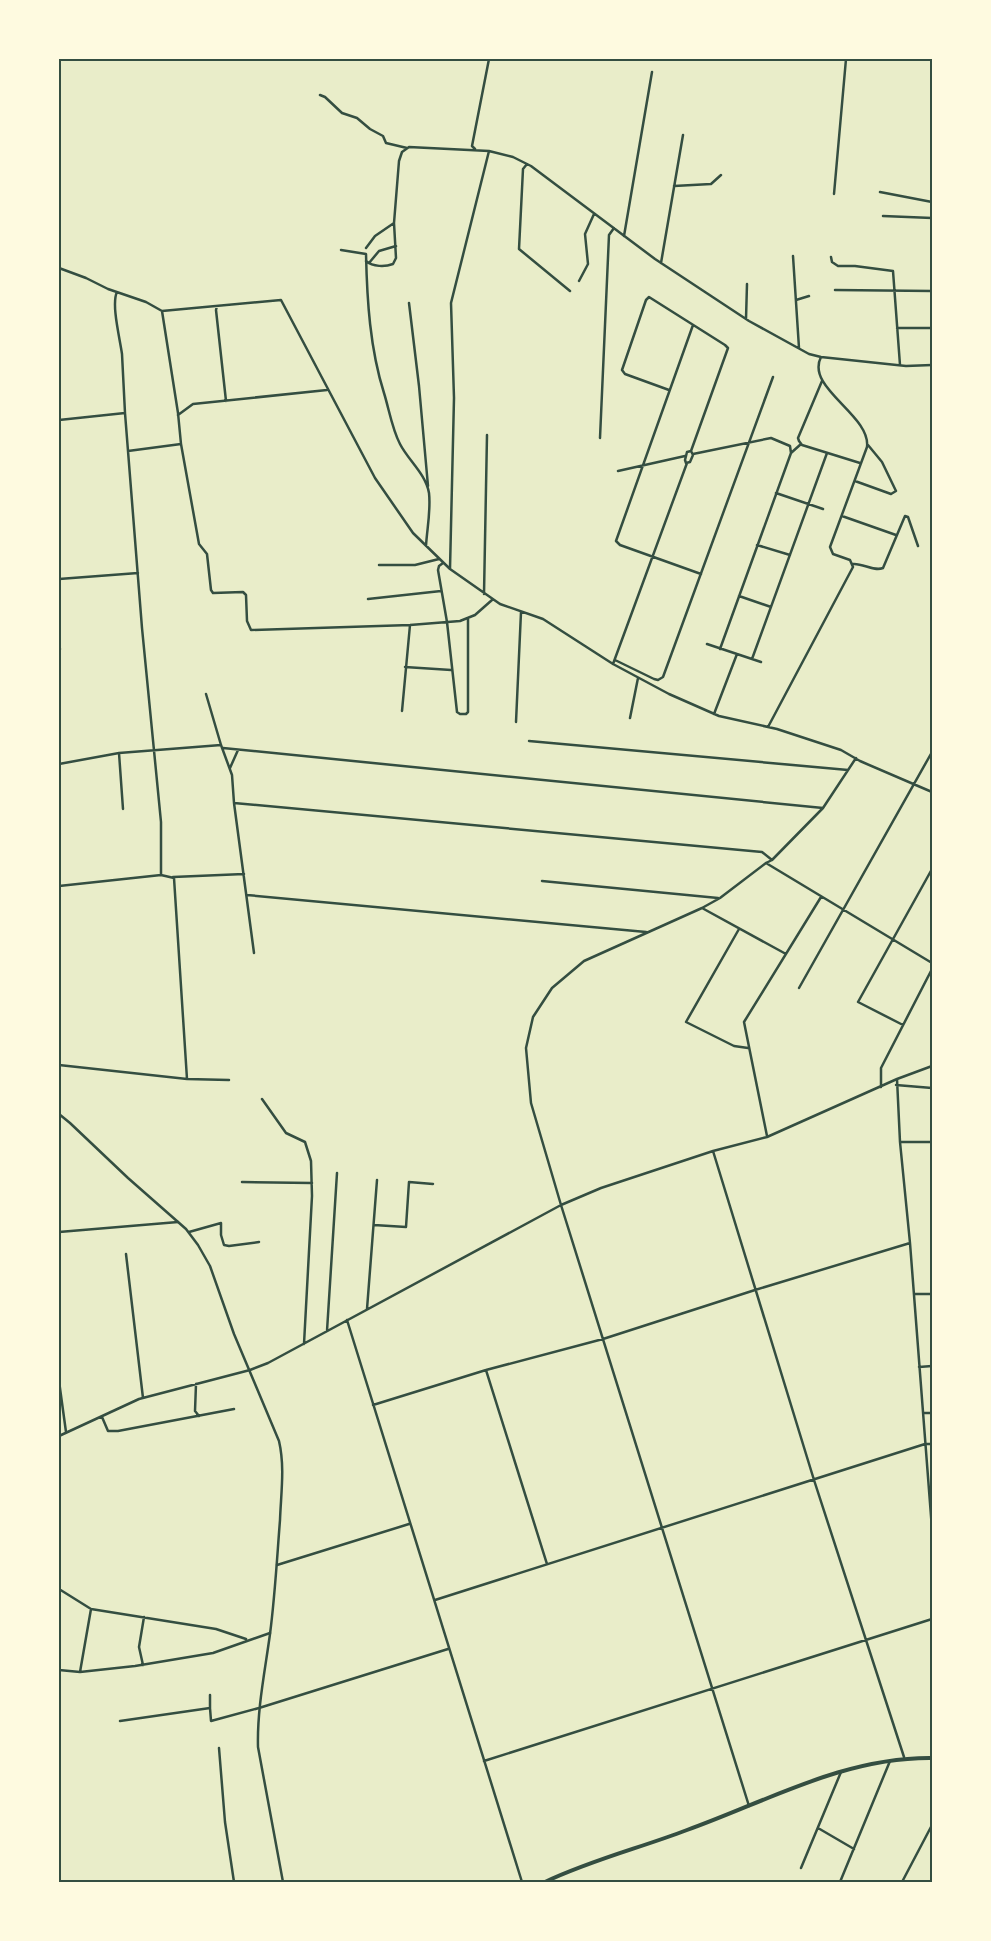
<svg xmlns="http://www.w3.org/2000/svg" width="991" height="1941" font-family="'Nunito Sans',sans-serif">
	<rect width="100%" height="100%" fill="#e9edc9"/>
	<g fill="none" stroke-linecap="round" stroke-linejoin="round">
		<!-- minor -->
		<path stroke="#344e41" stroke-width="2.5" d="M320 95 325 97 342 113 357 118 370 129 383 136 386 143 407 148
			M475 149 472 146 489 59
			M527 164 523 169 519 249 570 291
			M674 186 711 184 721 175
			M880 192 932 202
			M834 194 846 59
			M883 216 932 218
			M624 236 652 72
			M366 248 375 236 394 223
			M341 250 366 254C367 300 370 349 384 393 389 409 392 429 400 444 408 460 426 474 429 493 431 510 427 529 426 546
			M793 256 799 348
			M831 257 832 262 838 266H855L893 271 900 365
			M366 261C373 267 385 267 393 264L396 258 394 223 399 161 402 152 409 147 489 151 513 157 531 166 655 259 749 321 809 354 821 357 906 366 932 365
			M369 263 379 251 396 246
			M661 263 683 135
			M59 268 86 278 108 289 146 302 162 311
			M579 281 588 264 585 234 594 214
			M835 290 932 291
			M117 292C111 304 120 339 122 354 123 374 124 393 125 413
			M796 300 809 296
			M409 303 419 386 428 486
			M217 306 216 310 226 401
			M746 319 747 284
			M693 325 616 541 620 545 701 574
			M897 328H932
			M822 381 798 438 799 441 802 445 860 463
			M669 390 625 374 622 370 646 300 649 297 725 345 728 348 691 451 693 455 690 462 686 463 685 460 687 452 691 451
			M178 415 193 404 327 390
			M59 420 125 413 142 628 161 822V875
			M600 438 609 235 614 228
			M181 444 178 413 162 311 281 300 375 478 413 533 450 569 500 604 543 619 613 664 669 694 719 716 777 729 841 750 860 761 932 792
			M128 451 181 444 199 544 207 554 211 590 213 593 243 592 246 595 247 621 251 630 410 625 460 621 475 615 492 600
			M693 454 771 438 790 446 791 453 801 444
			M618 471 685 456
			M855 481 891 494 896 491 882 462 868 445
			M776 493 823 509
			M842 516 896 535
			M757 545 790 555
			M443 563 439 566 438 570 447 622 457 712 460 714H466L468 712V618
			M853 564C863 563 874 572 883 568L905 516 908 517 918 546
			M379 565H415L439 559
			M450 569 454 398 451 303 489 151
			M59 579 138 573
			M484 594 487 435
			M739 596 771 607
			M368 599 441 591
			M707 644 761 662
			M59 649H60
			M720 649 791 453
			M752 659 827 453
			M615 660 654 679 658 680 663 677 773 377
			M613 664 687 463
			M405 667 451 670
			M206 694 221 745 232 775 234 803 254 953
			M402 711 410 625
			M714 714 737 654
			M630 718 638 678
			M516 722 521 612
			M768 727 853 567 850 560 833 554 830 547 867 447C871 415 805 388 821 357
			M529 741 848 770
			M223 748 823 808
			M119 753 123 809
			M59 764 119 753 221 745
			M230 768 238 750
			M234 803 762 852 772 860
			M766 863 932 963
			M173 877 244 874
			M542 881 718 898
			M59 886 161 875 174 878 187 1079 59 1065
			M247 895 646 932
			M702 908 786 954
			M739 929 686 1022 734 1046 748 1048
			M799 988 932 752
			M903 1025 858 1002 932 869
			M187 1079 229 1080
			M897 1079 900 1142 910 1243 932 1529
			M896 1085 932 1088
			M881 1087V1068L932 969
			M262 1099 286 1133 305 1142 311 1161 312 1196 304 1344
			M767 1136 744 1022 821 897
			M900 1142H932
			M713 1151 814 1480 904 1757
			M242 1182 312 1183
			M374 1225 406 1227 409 1182 433 1184
			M59 1232 178 1222
			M189 1232 221 1223V1235L224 1245 229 1246 259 1242
			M126 1254 143 1398
			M914 1294H932
			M367 1309 377 1180
			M347 1320 522 1882
			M327 1331 337 1173
			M919 1367 932 1366
			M486 1370 547 1564
			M59 1381 66 1432
			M196 1384 195 1411 199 1416
			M373 1405 486 1370 603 1339 755 1290 910 1243
			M924 1413H932
			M102 1417 108 1431H118L234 1409
			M59 1436 139 1399 250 1370 268 1363 561 1205 601 1188 713 1151 767 1137 897 1079 932 1066
			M277 1565 409 1524
			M59 1589 91 1609 216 1629 246 1639
			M435 1600 925 1444H932
			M143 1665 139 1647 144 1617
			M59 1670 80 1672 135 1666 213 1653 270 1633
			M80 1672 91 1609
			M210 1695V1708
			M120 1721 210 1708 211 1721 259 1708 448 1649
			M219 1748 225 1822 234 1882
			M484 1761 932 1619
			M749 1806 561 1205 531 1103 526 1048 533 1017 552 988 584 961 702 908 720 898 766 863 772 860 823 808 856 758
			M818 1828 854 1849
			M801 1868 841 1772
			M840 1882 890 1761
			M902 1882 932 1825"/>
		<!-- tertiary -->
		<path stroke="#344e41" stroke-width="2.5" d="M59 1114 70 1123 128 1178 186 1229 198 1245 210 1266 234 1334 279 1441C285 1467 281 1493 280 1520 277 1558 275 1596 270 1634 265 1671 257 1709 258 1747L283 1882"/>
		<!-- trunk -->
		<path stroke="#344e41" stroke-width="4" d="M545 1882C591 1860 640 1848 687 1830 768 1801 844 1757 932 1758"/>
	</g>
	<!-- border -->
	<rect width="991" height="1941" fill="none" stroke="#fefae0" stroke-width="120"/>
	<rect x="60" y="60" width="871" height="1821" fill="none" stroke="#344e41" stroke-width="2"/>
</svg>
